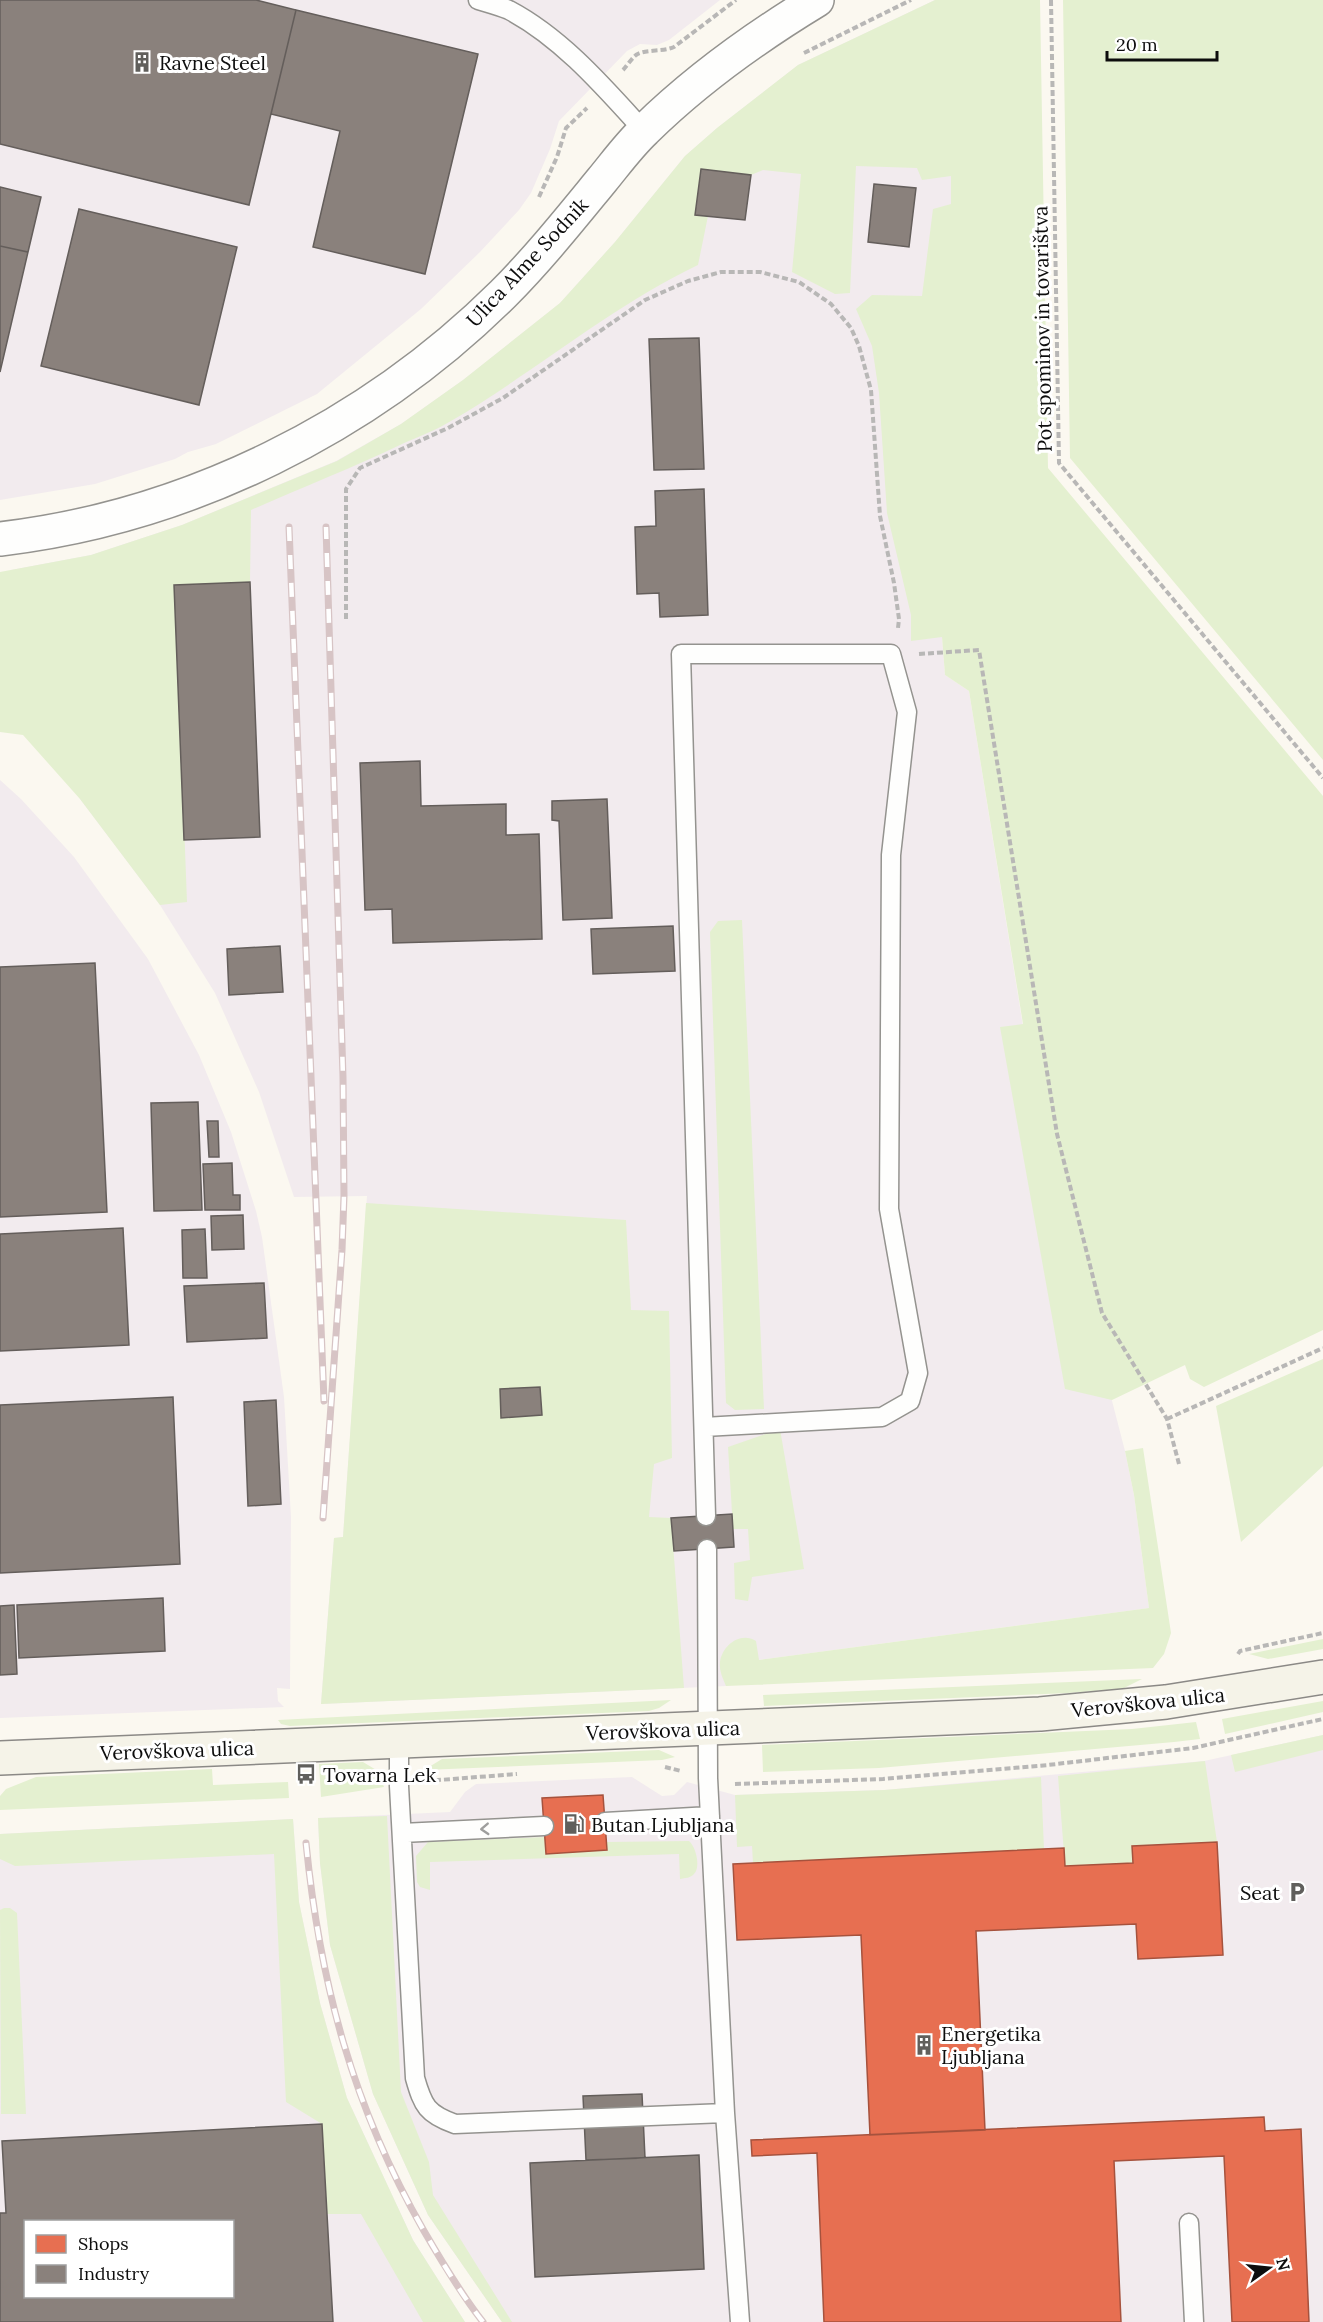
<svg xmlns="http://www.w3.org/2000/svg" width="1323" height="2322" font-family="Lora,serif">
	<rect width="100%" height="100%" fill="#fbf8f0"/>
	<!-- industrial -->
	<path fill="#f2ebee" fill-rule="evenodd" d="M0 0H720L669 40 657 45 640 44 627 51 559 121 550 149 531 193 519 210 480 252 421 309 317 394 216 444 188 452 175 459 95 484 0 500Z
		M935 0 951 157V307L942 637 945 675 969 691 1036 1107 1125 1451 1134 1495 1149 1608 758 1660 726 1686 321 1704 334 1538 343 1537 367 1196 294 1197 259 1092 215 993 160 905 80 799 11 570 91 555 182 525 336 461 401 424 463 380 560 303 615 242 685 156 717 128 798 65Z
		M0 780 21 799 74 857 148 959 199 1055 231 1132 256 1211 262 1237 284 1397 291 1517 290 1689 277 1688 278 1701 284 1707 0 1718Z
		M1323 1735V2322H502L428 2215 373 2094 330 1945 320 1863 318 1818 450 1812 465 1792 476 1784 632 1777 662 1796 674 1795 687 1782 735 1795 884 1790 1204 1761Z
		M293 1819 299 1902 320 2003 347 2098 413 2240 465 2322H0V1834ZM26 2222H232V2296H26Z"/>
	<!-- green -->
	<path fill="#e4f0d0" d="M935 0H1040L1048 468 1323 796V1330L1204 1387 1190 1379 1185 1365 1112 1400 1065 1389 1000 1027 1023 1024 969 691 945 675 942 637 911 641V615L887 513 879 393 872 346 856 309 872 295 922 296 933 209 951 204V176L922 180 917 168 856 166 850 293 835 294 792 272 801 174 763 170 751 175 701 169 695 214 708 216 698 265C610 307 535 372 451 421 436 430 418 437 402 444 352 468 301 488 251 510L250 582 175 585 187 902 160 905 80 799 23 735 0 732V572L91 555 182 525 337 461 401 424 463 380 560 303 615 242 685 156 717 128 798 65Z
		M1063 0H1323V760L1070 458Z
		M742 920 764 1409 735 1410 726 1403 710 932 718 921Z
		M366 1203 626 1220 631 1310 669 1311 672 1458 654 1464 649 1517 671 1518 684 1688 321 1704 334 1538 343 1537Z
		M1323 1359V1466L1241 1542 1216 1406Z
		M780 1429 804 1569 752 1577 748 1601 735 1599 734 1563 750 1560 748 1529H733L728 1447Z
		M1143 1448 1171 1633 1164 1654 1153 1668 726 1686C723 1679 719 1671 720 1662 722 1646 740 1631 756 1641L759 1660 1149 1608 1134 1495 1125 1451Z
		M1323 1639V1649L1268 1659 1249 1654Z
		M1142 1679 1122 1689 1068 1693 764 1706 763 1695Z
		M671 1700 659 1708 649 1711 290 1726 281 1724 278 1720Z
		M1323 1701V1712L1225 1734 1222 1719Z
		M1196 1722 1200 1739 1174 1742 879 1768 763 1772 762 1745 1132 1729Z
		M1323 1735V1750L1235 1772 1231 1755Z
		M659 1750 675 1757 662 1760 424 1770 442 1759Z
		M1205 1761 1217 1842 1133 1846V1863L1065 1866 1058 1776Z
		M363 1762 378 1771 384 1787 321 1797 319 1764Z
		M212 1769 213 1785 288 1782 289 1798 0 1810V1796L6 1789 36 1777Z
		M1041 1777 1044 1849 753 1863 752 1846 737 1847 735 1795 884 1790Z
		M387 1816 401 2092 429 2162 433 2195 512 2322H502L428 2215 373 2094 330 1945 320 1863 318 1818Z
		M293 1819 299 1902 320 2003 347 2098 413 2240 465 2322H423L361 2214H327L322 2124 286 2102 274 1854 15 1866 0 1859V1834Z
		M545 1837 546 1854 607 1850V1842L689 1841C696 1847 701 1867 694 1874 691 1878 685 1878 680 1879L679 1854 430 1862V1890L420 1887 417 1882 416 1856 428 1842Z
		M4 1908H10L17 1913 26 2114H1L0 1910Z"/>
	<!-- shops -->
	<path fill="#e76f51" stroke="#a6523d" stroke-width="1.5" d="M603 1795 607 1850 546 1854 542 1798Z
		M1217 1842 1223 1955 1138 1959 1136 1924 976 1931 985 2130 870 2135 861 1935 737 1940 733 1864 1064 1848 1065 1866 1133 1863 1132 1846Z
		M1264 2117 1265 2131 1301 2129 1309 2322H1232L1224 2156 1114 2161 1121 2322H824L817 2153 752 2156 751 2140Z"/>
	<!-- industry -->
	<path fill="#8a817c" stroke="#645e5b" stroke-width="1.5" fill-rule="evenodd" d="M0 0H256L296 10 249 205 0 144Z
		M296 10 478 54 425 274 313 247 340 131 271 114Z
		M701 169 751 175 745 220 695 215Z
		M874 184 916 188 909 247 868 242Z
		M0 187 41 197 28 252 0 246Z
		M79 209 237 247 199 405 41 366Z
		M0 246 28 252 0 372Z
		M699 338 704 469 654 470 649 339Z
		M704 489 708 615 660 617 659 593 637 594 635 527 656 526 655 491Z
		M250 582 260 837 184 840 174 585Z
		M420 761 421 806 506 804V835L539 834 542 939 393 943 392 909 365 910 360 763Z
		M607 799 612 918 563 920 559 821 552 820V801Z
		M673 926 675 971 593 974 591 929Z
		M280 946 283 992 229 995 227 949Z
		M95 963 107 1212 0 1217V967Z
		M198 1102 202 1210 154 1211 151 1103Z
		M207 1121H218L219 1157H209Z
		M232 1163 233 1195H240V1210H205L203 1164Z
		M243 1215 244 1249 212 1250 211 1216Z
		M123 1228 129 1345 0 1351V1234Z
		M205 1229 207 1278H183L182 1230Z
		M264 1283 267 1338 187 1342 184 1286Z
		M540 1387 542 1415 501 1418 500 1389Z
		M173 1397 180 1564 0 1573V1405Z
		M276 1400 281 1504 248 1506 244 1402Z
		M732 1514 734 1547 674 1551 671 1518Z
		M163 1598 165 1651 19 1658 17 1605Z
		M14 1605 17 1674 0 1675V1606Z
		M642 2094 645 2158 586 2160 583 2096Z
		M322 2124 333 2322H0V2213H6L2 2141ZM26 2222H232V2296H26Z
		M699 2155 704 2269 535 2277 530 2163Z"/>
	<g fill="none" stroke-linecap="round" stroke-linejoin="round">
		<!-- lane casing -->
		<g stroke="#94938f" stroke-width="21">
			<path id="lane" d="M478 0C488 3 499 6 509 10 562 38 604 87 644 131
				M704 1427 882 1417 910 1401 918 1373 889 1209 891 855 907 712 891 654H681L706 1516
				M707 1549 708 1778 725 2113 740 2322
				M399 1741V1786L415 2078C423 2106 427 2114 455 2124L725 2113
				M605 1822 710 1816
				M402 1833 544 1826
				M1189 2223 1194 2322"/>
		</g>
		<!-- street casing -->
		<g stroke="#94938f" stroke-width="36">
			<path id="street" d="M0 539C188 517 369 427 503 294 538 259 570 219 602 180 616 163 629 145 645 130 696 80 756 37 817 0"/>
		</g>
		<!-- secondary casing -->
		<g stroke="#8b8986" stroke-width="36">
			<path id="secondary" d="M0 1758 1040 1714 1166 1702 1323 1677"/>
		</g>
		<!-- path -->
		<path stroke="#b8b7b6" stroke-width="4" stroke-dasharray="6 3" stroke-linecap="butt" d="M1051 0 1059 463 1323 778
			M804 53 911 0
			M623 70C627 66 631 59 636 55 645 49 663 52 674 47L736 0
			M539 197 557 157 566 128 587 108
			M346 619V489L360 468 448 428 503 398 645 300 688 281 721 272H760L799 282 831 304 851 328 859 346 871 390 880 516 894 583 899 619 898 628
			M919 654 979 650 1057 1134 1102 1313 1167 1419 1179 1464
			M1167 1419 1323 1348
			M1238 1654 1240 1651 1323 1633
			M665 1767 681 1771
			M426 1781 517 1774
			M735 1784 883 1779 1048 1765 1193 1748 1323 1719"/>
		<!-- lane -->
		<use href="#lane" stroke="#fefefd" stroke-width="18"/>
		<!-- street -->
		<use href="#street" stroke="#fefefd" stroke-width="33"/>
		<!-- secondary -->
		<use href="#secondary" stroke="#f5f3e8" stroke-width="33"/>
		<!-- rail casing -->
		<g stroke="#d7c4c5" stroke-width="7">
			<path id="rail" d="M289 527 324 1401
				M323 1518 342 1250 344 1196 343 1077 326 527
				M306 1843C320 1984 353 2107 424 2231 442 2262 461 2294 483 2322"/>
		</g>
		<!-- rail -->
		<use href="#rail" stroke="#fff" stroke-width="4.5" stroke-dasharray="14" stroke-linecap="butt"/>
	</g>
	<!-- one-way arrows -->
	<defs><path id="oneway-chevron" d="M-2-3.5L2.5 0L-2 3.5" fill="none" stroke-width="1.6" stroke-linecap="round" stroke-linejoin="round" transform="scale(1.5)"/></defs>
	<use stroke="#9e9e9d" href="#oneway-chevron" transform="translate(485 1829) rotate(177)"/>
	<!-- icons -->
	<defs>
		<g id="building-bare" transform="scale(1.62)"><path d="M-4-6H4V6H1V3H-1V6H-4ZM-2.5-4.3h1.7v1.8h-1.7ZM.8-4.3h1.7v1.8H.8ZM-2.5-1h1.7V.8h-1.7ZM.8-1h1.7V.8H.8Z" fill="#605f5c" stroke="#fff" stroke-width="2.5" paint-order="stroke"/></g>
		<g id="bus-bare" transform="scale(1.62)"><path d="M-5-6H5V4H4V6H2V4H-2V6H-4V4H-5ZM-3.5-4V0h7V-4ZM-3.5 1.2v1.5H-2V1.2ZM2 1.2v1.5H3.5V1.2Z" fill="#605f5c" stroke="#fff" stroke-width="2.5" paint-order="stroke"/></g>
		<g id="fuel-bare" transform="scale(1.62)"><path d="M-5.5-6h7V0h2V4h1.3V-2.5L3-4.5l.8-.8L6-3V5H2.5V1h-1V6h-7ZM-4.2-4.7v3.2H.2V-4.7Z" fill="#605f5c" stroke="#fff" stroke-width="2.5" paint-order="stroke"/></g>
		<g id="parking-bare" transform="scale(1.62)"><path d="M-3.5-5.5H1a3.5 3.5 0 0 1 0 7H-1V5.5H-3.5ZM-1-3.4V-.6H.8a1.4 1.4 0 0 0 0-2.8Z" fill="#605f5c" stroke="#fff" stroke-width="2.5" paint-order="stroke"/></g>
	</defs>
	<g fill-rule="evenodd">
		<use href="#building-bare" x="142" y="62"/>
		<use href="#bus-bare" x="306" y="1774"/>
		<use href="#fuel-bare" x="574" y="1824"/>
		<use href="#parking-bare" x="1297" y="1892"/>
		<use href="#building-bare" x="924" y="2045"/>
	</g>
	<g text-anchor="middle" dominant-baseline="central" stroke-width="6" stroke-linejoin="round" paint-order="stroke">
		<!-- poi labels -->
		<g font-size="20" fill="#0d0d0d" stroke="#fff" text-anchor="start">
			<text x="159" y="62">Ravne Steel</text>
			<text x="323" y="1774">Tovarna Lek</text>
			<text x="591" y="1824">Butan Ljubljana</text>
			<text x="1280" y="1892" text-anchor="end">Seat</text>
			<text x="941" y="2033">Energetika<tspan x="941" dy="23">Ljubljana</tspan></text>
		</g>
		<!-- street labels -->
		<g font-size="20" fill="#0d0d0d" stroke="#fff">
			<text transform="translate(527 262) rotate(-47)">Ulica Alme Sodnik</text>
			<text transform="translate(1042 329) rotate(-91)">Pot spominov in tovarištva</text>
			<text transform="translate(1148 1702) rotate(-6)">Verovškova ulica</text>
			<text transform="translate(663 1730) rotate(-2)">Verovškova ulica</text>
			<text transform="translate(177 1750) rotate(-2)">Verovškova ulica</text>
		</g>
	</g>
	<!-- legend -->
	<rect x="24" y="2220" width="210" height="78" fill="#ffffff" stroke="#9e9e9e" stroke-width="1.5"/>
	<rect x="36" y="2235" width="30" height="18" fill="#e76f51" stroke="#9e9e9e" stroke-width="1.5"/>
	<text x="78" y="2250" font-size="18" fill="#0d0d0d">Shops</text>
	<rect x="36" y="2265" width="30" height="18" fill="#8a817c" stroke="#9e9e9e" stroke-width="1.5"/>
	<text x="78" y="2280" font-size="18" fill="#0d0d0d">Industry</text>
	<!-- north arrow -->
	<g transform="translate(1269 2268) rotate(75)" stroke="#ffffff" stroke-width="4.5" paint-order="stroke">
	<path d="M0-4.5L10 22L0 15L-10 22Z" fill="#0d0d0d"/>
	<text y="-9" font-size="16" font-weight="bold" text-anchor="middle" fill="#0d0d0d">N</text>
	</g>
	<!-- scale -->
	<path d="M1107 51v9h110v-9" fill="none" stroke="#0d0d0d" stroke-width="3"/>
	<text x="1116" y="51" font-size="18" fill="#0d0d0d" stroke="#ffffff" stroke-width="4.5" paint-order="stroke">20 m</text>
</svg>
